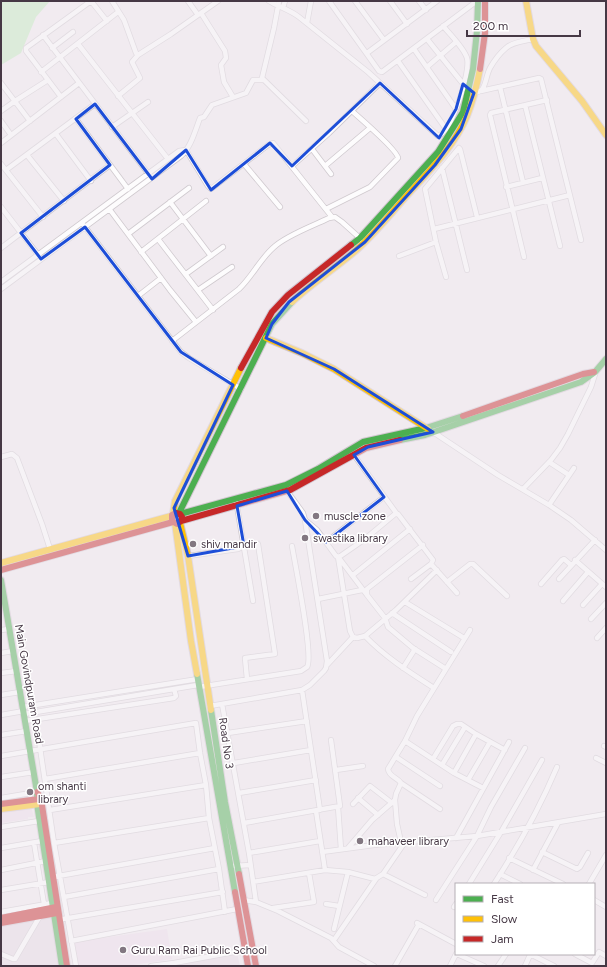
<svg xmlns="http://www.w3.org/2000/svg" width="607" height="967" font-family="Figtree,sans-serif">
	<rect width="100%" height="100%" fill="#f1ebf0"/>
	<!-- residential -->
	<path fill="#e6dbe5" d="M51 918 59 966H1V926Z
		M237 953 240 966H147Z"/>
	<!-- education -->
	<path fill="#eedeea" d="M31 807 34 817H28V819L1 823V812Z
		M167 929 172 959 127 966H78L73 942Z"/>
	<!-- water -->
	<path fill="#c4ebbf" d="M1 1H50L36 17 21 53 1 65Z"/>
	<g fill="none" stroke-linecap="round" stroke-linejoin="round">
		<!-- street casing -->
		<g stroke="#cfc9ce" stroke-width="6">
			<path id="street" d="M91 1 107 21
				M112 1 124 20 136 53 138 55 171 34 218 1
				M188 1 198 15
				M269 1C279 7 290 10 299 17L368 72 438 136C452 132 471 71 467 58 464 48 450 34 443 26
				M279 1 274 28 262 78 306 121
				M329 1 379 71 382 72 477 1
				M355 1 384 40
				M390 1 407 24
				M419 1 426 10
				M283 8 285 1
				M201 13 225 51 226 58 221 65 224 82 233 97
				M307 23 311 1
				M43 35 150 176
				M427 39 468 90C487 99 484 79 490 68 494 61 500 53 506 48 512 42 525 41 533 39
				M78 44 168 159
				M52 48 73 32
				M414 49 456 109
				M367 53 437 1
				M398 61 446 129
				M427 67 456 42
				M41 72 118 12
				M1 83 30 121
				M500 87 523 182
				M481 91 539 78 541 79 581 240
				M118 96 140 78 132 62 138 55
				M61 97 26 51V48L91 1
				M525 105 560 246
				M1 111 15 101 48 80
				M76 119 128 189
				M1 121 11 135
				M112 127 148 102
				M56 134 91 181
				M1 143 79 83
				M312 149 331 174
				M186 150 208 186 211 189 268 145 273 143 332 217
				M27 155 64 201
				M1 164 43 217
				M244 164 280 207
				M292 166 329 133 380 83
				M325 166 370 128
				M442 168 467 270
				M6 170 95 104
				M506 187 542 178
				M170 202 211 256
				M1 207 39 256
				M326 209 370 187 398 158C398 151 360 118 352 111
				M110 210 170 290 196 322
				M82 223 181 352 189 358 241 389
				M434 229 570 195
				M128 234 189 188
				M158 239 213 310
				M1 248 110 165
				M141 252 206 201
				M399 256 436 242
				M524 257 490 115 491 113 547 100
				M186 274 223 247
				M446 277 436 242 425 189 459 148 460 149 477 217
				M1 282 168 159 179 151 186 150
				M1 289 181 156C191 147 195 131 200 118L204 117 212 105 246 93 253 80H263
				M198 290 232 267
				M138 296 161 278
				M172 341 239 289C252 277 260 259 274 247 287 235 313 226 329 218L335 217 342 222 362 240
				M433 432 498 475 549 505 571 520 606 550
				M354 455 397 514
				M1 457 12 454 17 458 42 524 50 549
				M549 462 569 475
				M523 489 551 460 560 448 568 434 591 387 596 371
				M235 499 237 506 253 601
				M549 505 574 468
				M305 520 317 530 336 556 339 557 365 539 395 514H398L433 560 431 564 411 579
				M326 542 384 497
				M423 545 367 589V595L385 618 388 627 413 648 446 669
				M188 556 238 549 244 546 258 544 275 654 245 658 247 679
				M338 557 350 631 353 637 357 638 365 636 396 610 437 570
				M339 558 367 595
				M575 560 606 587
				M431 564 457 593
				M353 575 410 529
				M559 579 595 540
				M447 582 470 564H473L507 596
				M541 584 562 560 564 559 571 565
				M318 599 362 590
				M563 601 588 572
				M405 602 464 638
				M583 605 602 584
				M392 613 451 652
				M591 619 606 603
				M1 630 9 629
				M365 636C385 657 409 672 434 688
				M597 638 606 628
				M1 653 13 651
				M327 665 353 637
				M403 668 415 649
				M1 673 17 671
				M199 687 301 671 307 667C314 657 295 564 292 546
				M302 690 320 810
				M1 695 20 692
				M222 704 249 853 320 841
				M210 706 302 690 310 685 324 671 326 668 327 661 305 520 303 513 287 491
				M23 707 198 679
				M24 714 198 685
				M1 715 24 711
				M25 721 174 698 176 696 174 689
				M228 733 307 721
				M38 734 54 843 76 966
				M1 735 27 731
				M405 741 454 773 483 788
				M604 746 606 747
				M1 756 196 723 200 753 206 785 209 818 219 869 225 912
				M396 757 440 786
				M596 758 606 763
				M433 759 453 726 457 724H461L476 734 505 750
				M234 763 311 750
				M442 765 465 727
				M336 770 363 766
				M454 773 476 734
				M1 777 34 772
				M45 779 200 753
				M468 780 490 742
				M401 783 440 809
				M239 793 316 780
				M1 798 37 792
				M358 798 378 815
				M395 800 397 824 401 842
				M353 804 370 786 392 803
				M338 807 341 849
				M50 810 206 785
				M316 811 325 870
				M244 823 340 806 331 740
				M1 827 39 821
				M456 838 509 742
				M34 843 44 904
				M54 843 209 818
				M1 848 42 841
				M348 848 372 820 395 800 396 794 401 783C397 777 389 777 388 769L405 741 417 716 470 630
				M322 852 374 845 477 836 606 814
				M542 852 577 869 580 867 588 853
				M249 853 256 902
				M509 858 563 884
				M234 866 250 865
				M1 870 46 861
				M533 870 558 823
				M383 874 405 842
				M500 874 520 884
				M53 877 215 848
				M253 882 325 870 348 872 375 879 383 874 425 895
				M469 884 501 832 542 760
				M494 884C518 847 540 807 557 767
				M589 884 606 855
				M1 890 49 882
				M64 897 219 869
				M243 900 256 902 278 911 331 938 339 947 374 966
				M436 900 477 836 491 807 525 748
				M594 900 606 907
				M326 904 339 906
				M454 907 456 904
				M273 908 314 902 309 873
				M1 912 52 903
				M57 920 223 892
				M417 923 456 944
				M334 929 348 872
				M334 940 376 879
				M71 941 237 909
				M1 954 13 959H15L40 916
				M457 954 484 966
				M530 954 554 966
				M575 954 592 963 599 952 606 956
				M174 963 245 950
				M151 966 174 963 175 966
				M395 966 419 924
				M450 966 456 954
				M498 966 506 954
				M525 966 530 955"/>
		</g>
		<!-- fast casing -->
		<g stroke="#d2c6d0" stroke-width="8">
			<path id="fast" d="M351 245 360 238 438 152 463 112 473 69 477 31 478 1
				M400 440 425 435 581 382 595 372 606 359
				M179 513 272 324 292 302
				M180 514 286 485 318 469 363 442 426 428 463 416
				M1 580 37 792V804L62 966
				M197 674 235 892
				M211 710 225 802 239 874"/>
		</g>
		<!-- slow casing -->
		<g stroke="#d2c6d0" stroke-width="8">
			<path id="slow" d="M526 1 533 39 536 46 582 101 606 135
				M292 302C311 284 333 270 353 253 372 237 387 218 403 200 427 173 453 149 467 116 473 101 477 85 480 69
				M266 338 302 353 334 369 428 429
				M173 514 175 501 241 368
				M175 523 191 641 197 674
				M180 523 188 556 211 710
				M1 563 171 516
				M1 809 40 804"/>
		</g>
		<!-- jam casing -->
		<g stroke="#d2c6d0" stroke-width="8">
			<path id="jam" d="M480 69 485 33V1
				M241 368 272 312 288 295 351 245
				M463 416 583 374 594 372
				M181 521 182 517 180 514 176 513 172 515V521L177 524 181 521 290 490 366 448 400 440
				M1 570 173 522
				M37 792 41 799 67 966
				M1 804 39 799
				M239 874 256 966
				M235 892 248 966
				M1 918 56 907
				M1 923 57 913"/>
		</g>
		<!-- street -->
		<use href="#street" stroke="#fdfcfd" stroke-width="4.5"/>
		<!-- fast -->
		<use href="#fast" stroke="#4caf50" stroke-width="6"/>
		<!-- slow -->
		<use href="#slow" stroke="#ffc107" stroke-width="6"/>
		<!-- jam -->
		<use href="#jam" stroke="#c62828" stroke-width="6"/>
	</g>
	<!-- marked area -->
	<path d="M0 0H607V967H0ZM380 83 439 138 456 109 463 84 474 93 461 129 435 165 365 242 289 302 272 324 266 338 334 369 433 432 368 447 354 455 384 497 326 542 305 520 287 491 237 506 244 546 188 556 174 508 233 385 181 352 85 227 41 259 21 233 110 165 76 119 95 104 152 179 186 150 211 190 270 143 292 166Z" fill="#f1ebf0" fill-opacity=".55" fill-rule="evenodd"/>
	<path fill="none" stroke="#1d4ed8" stroke-width="3" stroke-linejoin="round" d="M380 83 439 138 456 109 463 84 474 93 461 129 435 165 365 242 289 302 272 324 266 338 334 369 433 432 368 447 354 455 384 497 326 542 305 520 287 491 237 506 244 546 188 556 174 508 233 385 181 352 85 227 41 259 21 233 110 165 76 119 95 104 152 179 186 150 211 190 270 143 292 166Z"/>
	<!-- markers -->
	<g fill="#827781" stroke="#fff" stroke-width="1.5">
		<circle cx="316" cy="516" r="4"/>
		<circle cx="305" cy="538" r="4"/>
		<circle cx="193" cy="544" r="4"/>
		<circle cx="30" cy="792" r="4"/>
		<circle cx="360" cy="841" r="4"/>
		<circle cx="123" cy="950" r="4"/>
	</g>
	<g text-anchor="middle" dominant-baseline="central" stroke-width="3" stroke-linejoin="round" paint-order="stroke">
		<!-- poi labels -->
		<g font-size="11" fill="#463845" stroke="#fff" text-anchor="start">
			<text x="324" y="516">muscle zone</text>
			<text x="313" y="538">swastika library</text>
			<text x="201" y="544">shiv mandir</text>
			<text x="38" y="786">om shanti<tspan x="38" dy="13">library</tspan></text>
			<text x="368" y="841">mahaveer library</text>
			<text x="131" y="950">Guru Ram Rai Public School</text>
		</g>
		<!-- street labels -->
		<g font-size="11" fill="#463845" stroke="#fff">
			<text transform="translate(29 684) rotate(80)">Main Govindpuram Road</text>
			<text transform="translate(226 743) rotate(82)">Road No 3</text>
		</g>
	</g>
	<!-- border -->
	<rect width="607" height="967" fill="none" stroke="#463845" stroke-width="4"/>
	<!-- legend -->
	<rect x="455" y="883" width="140" height="72" fill="#ffffff" stroke="#b5afb5"/>
	<rect x="463" y="896" width="20" height="6" fill="#4caf50" stroke="#b5afb5"/>
	<text x="491" y="903" font-size="12" fill="#463845">Fast</text>
	<rect x="463" y="916" width="20" height="6" fill="#ffc107" stroke="#b5afb5"/>
	<text x="491" y="923" font-size="12" fill="#463845">Slow</text>
	<rect x="463" y="936" width="20" height="6" fill="#c62828" stroke="#b5afb5"/>
	<text x="491" y="943" font-size="12" fill="#463845">Jam</text>
	<!-- scale -->
	<path d="M467 30v6h113v-6" fill="none" stroke="#463845" stroke-width="2"/>
	<text x="473" y="30" font-size="12" fill="#463845" stroke="#ffffff" stroke-width="3" paint-order="stroke">200 m</text>
</svg>
